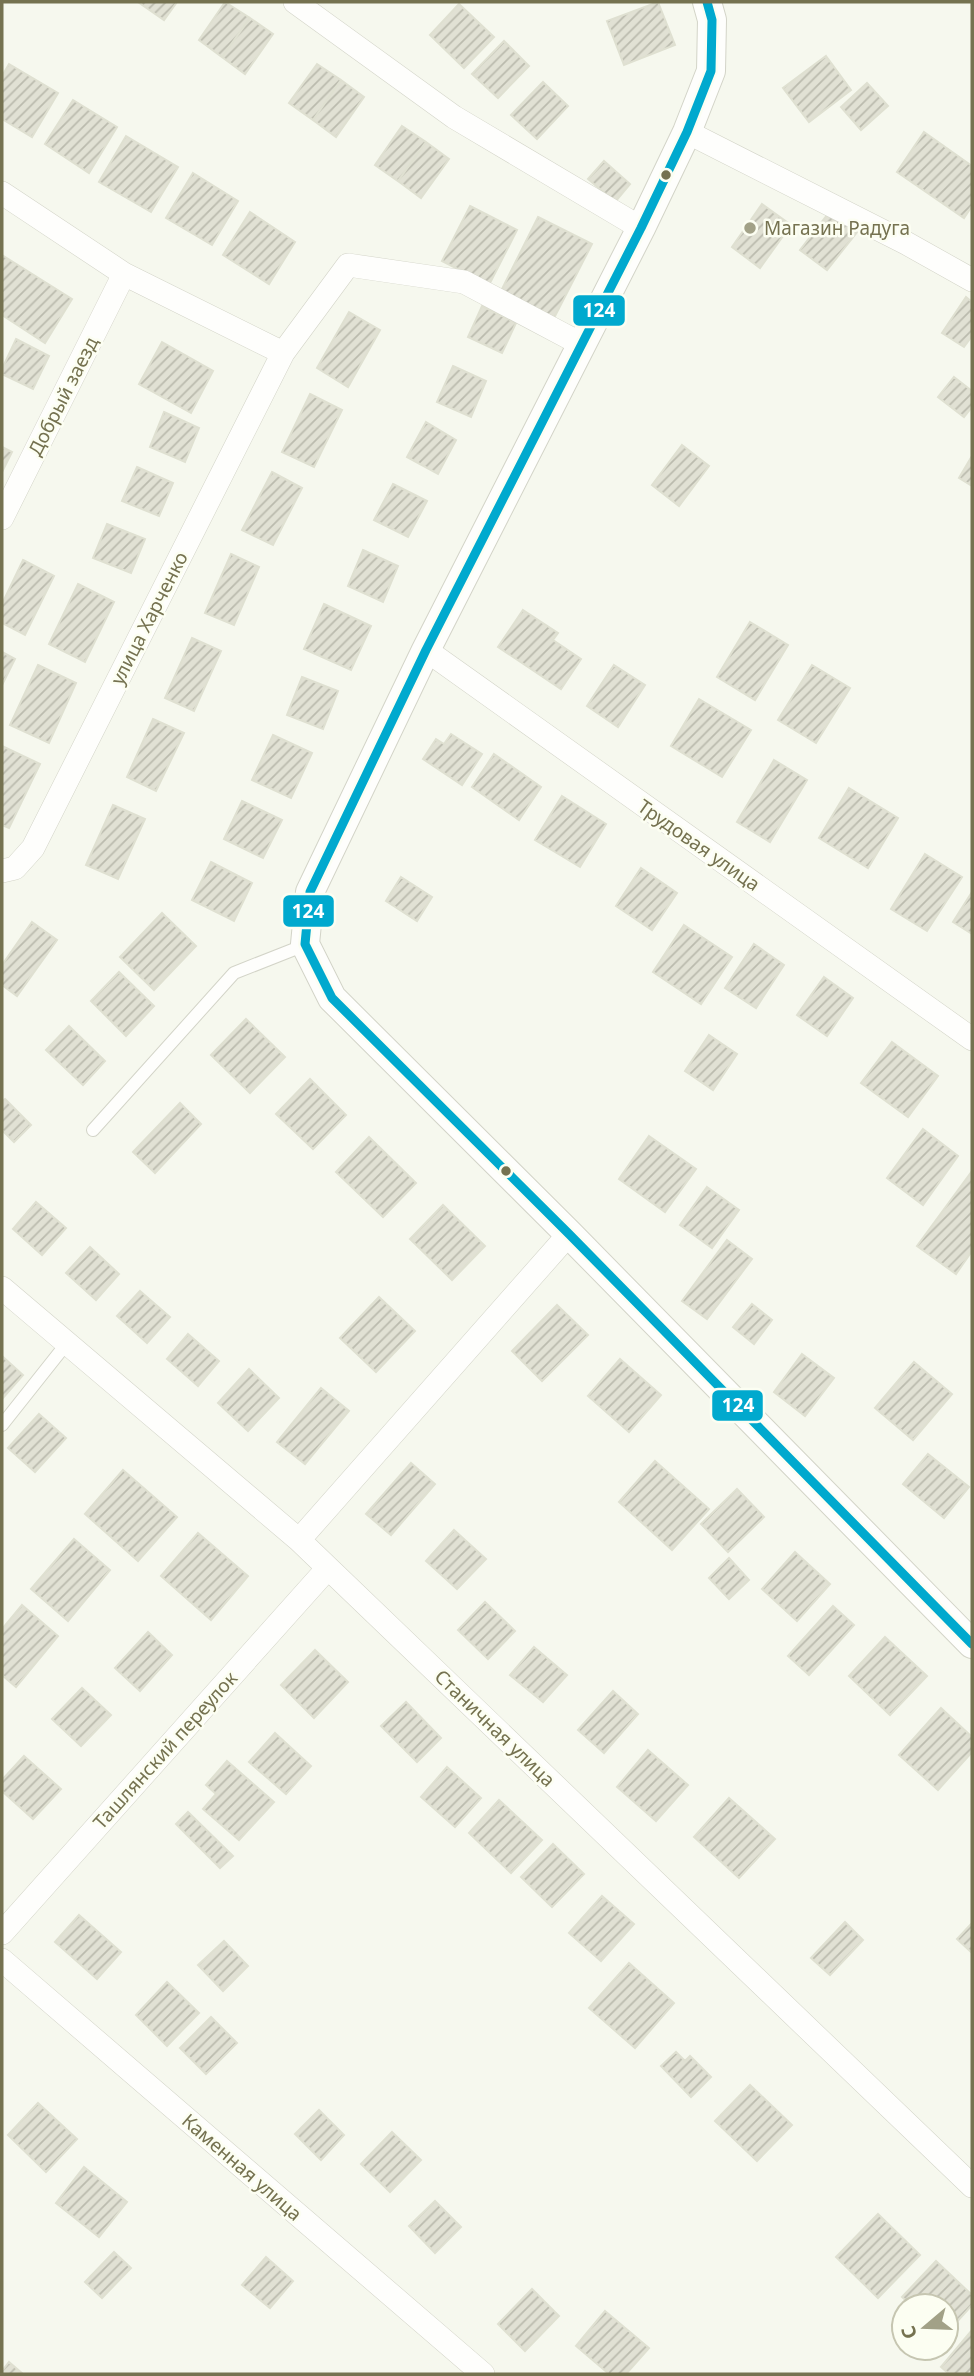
<svg xmlns="http://www.w3.org/2000/svg" width="974" height="2376" font-family="'Noto Sans',sans-serif">
	<defs>
		<pattern id="building-hatch" width="6" height="6" patternUnits="userSpaceOnUse" patternTransform="scale(1.75)"><rect width="6" height="6" fill="#e1e1d4"/><path d="M-1 1l2-2M0 6l6-6M5 7l2-2" fill="none" stroke="#bbbbae"/></pattern>
	</defs>
	<rect width="100%" height="100%" fill="#f6f8ee"/>
	<!-- building -->
	<path fill="url(#building-hatch)" stroke="#dfe0d1" stroke-width="2" d="M138 2H177L164 20Z
		M225 2 250 18 222 57 199 40Z
		M658 2 675 45 624 65 607 21Z
		M459 4 494 37 464 68 430 35Z
		M250 18 273 34 245 74 222 57Z
		M504 41 529 66 498 98 472 74Z
		M826 56 851 90 809 122 783 88Z
		M9 64 58 93 32 137 2 119V76Z
		M317 64 341 80 313 120 289 103Z
		M341 80 364 97 336 137 313 120Z
		M543 82 568 106 537 139 511 115Z
		M867 83 888 106 861 130 841 107Z
		M73 100 117 127 89 173 45 144Z
		M402 126 426 142 398 181 375 165Z
		M924 132 972 166V206L964 218 897 172Z
		M126 136 178 167 151 212 99 182Z
		M426 142 449 159 421 198 398 181Z
		M604 161 630 184 615 202 588 179Z
		M193 173 238 201 212 245 166 218Z
		M762 204 791 225 760 268 732 247Z
		M470 206 517 230 489 285 442 261Z
		M831 210 858 231 827 270 800 250Z
		M250 212 295 242 269 284 223 255Z
		M538 217 592 244 552 322 499 295Z
		M2 255 72 299 45 343 2 315Z
		M966 297 972 302V336L964 347 942 333Z
		M482 306 516 323 502 353 468 337Z
		M349 312 380 330 348 387 317 368Z
		M16 339 49 356 33 389 2 374V369Z
		M162 342 213 371 191 413 139 384Z
		M453 366 486 381 471 417 437 402Z
		M954 377 972 391V407L964 417 938 397Z
		M310 394 342 410 314 467 282 452Z
		M164 412 199 428 185 462 150 447Z
		M426 422 456 440 438 474 407 457Z
		M682 445 709 466 679 506 652 485Z
		M2 447 12 452 2 472Z
		M972 456V486L959 478Z
		M137 467 173 483 159 516 122 501Z
		M272 472 302 488 273 545 242 530Z
		M393 484 427 501 408 537 374 520Z
		M107 524 145 539 131 573 93 558Z
		M363 550 398 566 383 602 348 586Z
		M231 554 259 567 234 625 205 613Z
		M23 560 54 576 25 635 2 623V604Z
		M78 584 114 602 85 662 49 644Z
		M324 604 371 626 351 670 304 649Z
		M523 610 558 633 553 640 581 659 561 689 498 647Z
		M750 622 788 645 755 700 717 677Z
		M192 638 221 651 194 711 165 698Z
		M2 652 15 659 2 685Z
		M38 665 76 683 49 743 10 725Z
		M614 665 645 685 618 727 587 706Z
		M812 665 850 688 816 743 778 720Z
		M302 677 338 691 323 729 287 715Z
		M699 699 751 730 722 777 671 746Z
		M153 719 184 733 156 791 127 777Z
		M451 734 482 754 462 785 423 759 436 739 444 744Z
		M273 735 312 753 291 798 252 780Z
		M2 746 40 764 9 828 2 825Z
		M494 754 541 787 519 820 472 787Z
		M774 760 807 780 770 842 737 822Z
		M849 788 898 818 868 868 819 838Z
		M562 796 606 824 580 867 535 840Z
		M242 801 282 820 263 858 224 839Z
		M113 805 145 819 118 879 86 865Z
		M925 854 962 877 927 931 891 909Z
		M211 862 252 883 234 921 192 900Z
		M641 868 677 893 652 930 616 906Z
		M401 877 432 897 417 921 386 901Z
		M972 892V934L953 922Z
		M162 913 196 946 154 990 120 957Z
		M32 922 57 940 17 996 2 985V965Z
		M684 925 732 957 701 1004 653 972Z
		M754 944 784 965 756 1008 725 988Z
		M119 972 154 1006 126 1036 91 1001Z
		M824 977 853 998 827 1036 797 1015Z
		M246 1019 285 1057 250 1093 211 1055Z
		M69 1026 105 1061 83 1085 46 1050Z
		M709 1035 737 1054 713 1090 685 1071Z
		M892 1042 938 1076 908 1117 861 1083Z
		M310 1079 346 1115 313 1149 276 1114Z
		M5 1099 31 1125 14 1142 2 1130V1101Z
		M180 1103 201 1124 155 1173 133 1152Z
		M923 1129 958 1156 923 1205 887 1178Z
		M649 1136 696 1169 665 1212 619 1179Z
		M369 1137 416 1183 383 1217 336 1172Z
		M972 1171V1251L956 1274 917 1246Z
		M707 1187 739 1210 712 1248 680 1225Z
		M36 1202 66 1228 42 1255 13 1229Z
		M443 1205 485 1246 452 1280 410 1239Z
		M727 1240 752 1259 707 1319 682 1301Z
		M90 1247 119 1274 96 1300 66 1273Z
		M140 1291 170 1317 147 1343 117 1316Z
		M379 1297 415 1331 376 1372 340 1338Z
		M752 1304 772 1320 754 1344 733 1327Z
		M557 1305 588 1335 542 1381 512 1351Z
		M188 1334 219 1361 198 1386 167 1359Z
		M802 1354 834 1378 805 1416 774 1392Z
		M2 1356 23 1375 2 1399Z
		M620 1359 661 1395 629 1432 588 1396Z
		M914 1362 952 1394 913 1440 875 1408Z
		M249 1369 279 1398 248 1431 218 1403Z
		M321 1388 349 1411 305 1464 277 1442Z
		M39 1414 66 1438 35 1472 8 1448Z
		M928 1454 969 1487 944 1518 903 1484Z
		M655 1461 709 1509 672 1550 619 1502Z
		M411 1463 435 1484 391 1535 366 1514Z
		M123 1470 177 1517 138 1561 85 1514Z
		M737 1489 764 1517 728 1552 701 1524Z
		M454 1530 486 1559 457 1589 426 1561Z
		M198 1533 248 1576 211 1620 161 1576Z
		M74 1539 110 1570 68 1621 31 1589Z
		M795 1552 830 1584 797 1621 762 1589Z
		M729 1558 749 1580 729 1599 709 1578Z
		M485 1602 515 1631 488 1659 458 1630Z
		M22 1605 58 1636 16 1687 2 1675V1629Z
		M833 1606 854 1625 809 1675 788 1656Z
		M148 1632 172 1655 140 1691 115 1668Z
		M885 1637 927 1676 890 1715 849 1676Z
		M534 1647 567 1675 543 1702 510 1675Z
		M315 1650 348 1682 314 1718 281 1685Z
		M82 1688 111 1715 81 1746 52 1719Z
		M613 1691 638 1714 604 1753 578 1730Z
		M406 1702 441 1738 417 1762 381 1726Z
		M941 1708 972 1737V1752L938 1790 899 1755Z
		M275 1733 311 1766 286 1794 249 1762Z
		M648 1750 688 1785 656 1821 617 1787Z
		M24 1756 61 1789 33 1819 2 1791V1780Z
		M227 1761 274 1802 239 1840 203 1809 216 1794 206 1785Z
		M447 1767 481 1798 455 1827 421 1797Z
		M729 1798 775 1839 739 1878 694 1837Z
		M499 1800 542 1840 511 1873 469 1833Z
		M188 1812 233 1856 220 1868 176 1824Z
		M553 1844 584 1874 552 1907 521 1877Z
		M602 1896 634 1924 601 1961 569 1933Z
		M79 1915 121 1952 97 1979 55 1942Z
		M845 1922 863 1940 830 1975 811 1958Z
		M972 1923V1953L957 1939Z
		M224 1941 248 1966 223 1991 198 1965Z
		M629 1963 674 2003 635 2048 589 2008Z
		M167 1982 199 2013 167 2046 136 2015Z
		M211 2017 237 2043 206 2074 180 2048Z
		M676 2052 685 2061 690 2056 711 2077 691 2097 661 2066Z
		M750 2085 792 2125 757 2161 715 2121Z
		M38 2103 77 2139 46 2172 8 2135Z
		M319 2110 344 2135 321 2160 295 2134Z
		M392 2132 421 2160 390 2192 361 2164Z
		M84 2167 127 2202 99 2237 56 2203Z
		M435 2201 461 2227 435 2253 409 2226Z
		M878 2214 920 2255 878 2298 836 2257Z
		M114 2252 131 2268 102 2298 85 2282Z
		M266 2257 293 2281 270 2308 242 2285Z
		M936 2261 972 2295V2305L946 2334V2306H912L902 2297Z
		M532 2289 559 2316 525 2351 498 2324Z
		M605 2311 649 2348 626 2374H609L576 2346Z
		M972 2330V2374H949L941 2367Z
		M9 2362 23 2374H2V2371Z"/>
	<g fill="none" stroke-linecap="round" stroke-linejoin="round">
		<!-- service casing -->
		<g stroke="#d3d4c8" stroke-width="14">
			<path id="service" d="M93 1130 234 973 305 945
				M2 1425 67 1343"/>
		</g>
		<!-- minor casing -->
		<g stroke="#d3d4c8" stroke-width="24">
			<path id="minor" d="M295 2 454 117 641 228
				M687 132 906 243 972 280
				M2 193 124 274 283 353
				M2 518 124 274
				M426 650 972 1039
				M2 871 15 868 33 848 283 353 348 265 464 282 581 344
				M2 1288 299 1540 972 2186
				M299 1540 569 1234
				M2 1933 328 1568
				M2 1960 483 2374"/>
		</g>
		<!-- tertiary casing -->
		<g stroke="#d3d4c8" stroke-width="30">
			<path id="tertiary" d="M707 2 712 20 711 71 687 132 641 228 426 650 310 892 305 944 332 998 569 1234 972 1644"/>
		</g>
		<!-- service -->
		<use href="#service" stroke="#fefefc" stroke-width="12"/>
		<!-- minor -->
		<use href="#minor" stroke="#fefefc" stroke-width="23"/>
		<!-- tertiary -->
		<use href="#tertiary" stroke="#fefefc" stroke-width="28"/>
		<!-- bus-1 casing -->
		<g stroke="#fcfef2" stroke-width="14">
			<path id="bus-1" d="M707 2 712 20 711 71 687 132 641 228 426 650 310 892 305 944 332 998 569 1234 972 1644"/>
		</g>
		<!-- bus-1 -->
		<use href="#bus-1" stroke="#00a9ce" stroke-width="9"/>
	</g>
	<!-- markers -->
	<g fill="#757250" stroke="#fcfef2" stroke-width="2.5">
		<circle cx="666" cy="175" r="6"/>
		<circle cx="506" cy="1171" r="6"/>
	</g>
	<circle fill="#a2a187" stroke="#fcfef2" stroke-width="2.5" cx="750" cy="228" r="7"/>
	<g text-anchor="middle" dominant-baseline="central" stroke-width="5" stroke-linejoin="round" paint-order="stroke">
		<!-- poi labels -->
		<g font-size="19" fill="#757250" stroke="#fcfef2" text-anchor="start">
			<text x="764" y="228">Магазин Радуга</text>
		</g>
		<!-- street labels -->
		<g font-size="19" fill="#757250" stroke="#fcfef2">
			<text transform="translate(63 396) rotate(-63)">Добрый заезд</text>
			<text transform="translate(149 618) rotate(-63)">улица Харченко</text>
			<text transform="translate(699 845) rotate(35)">Трудовая улица</text>
			<text transform="translate(495 1728) rotate(44)">Станичная улица</text>
			<text transform="translate(165 1750) rotate(-48)">Ташлянский переулок</text>
			<text transform="translate(242 2167) rotate(41)">Каменная улица</text>
		</g>
	</g>
	<g stroke="#fcfef2" stroke-width="2.5">
		<rect x="572" y="294" width="54" height="33" rx="7" fill="#00a9ce"/>
		<rect x="282" y="894" width="53" height="34" rx="7" fill="#00a9ce"/>
		<rect x="711" y="1389" width="53" height="33" rx="7" fill="#00a9ce"/>
	</g>
	<g font-size="19" text-anchor="middle" font-weight="bold" fill="#fff">
		<text x="599" y="317">124</text>
		<text x="308" y="918">124</text>
		<text x="738" y="1412">124</text>
	</g>
	<!-- border -->
	<rect width="974" height="2376" fill="none" stroke="#757250" stroke-width="7"/>
	<!-- north arrow -->
	<g transform="translate(925 2327) rotate(251)"><circle r="33" fill="#fcfef2" stroke="#c6c6b1" stroke-width="2"/>
	<path d="M0-5L12 26L0 18L-12 26Z" fill="#a2a187"/>
	<text y="-10" font-size="19" font-weight="bold" text-anchor="middle" fill="#757250">С</text>
	</g>
</svg>
